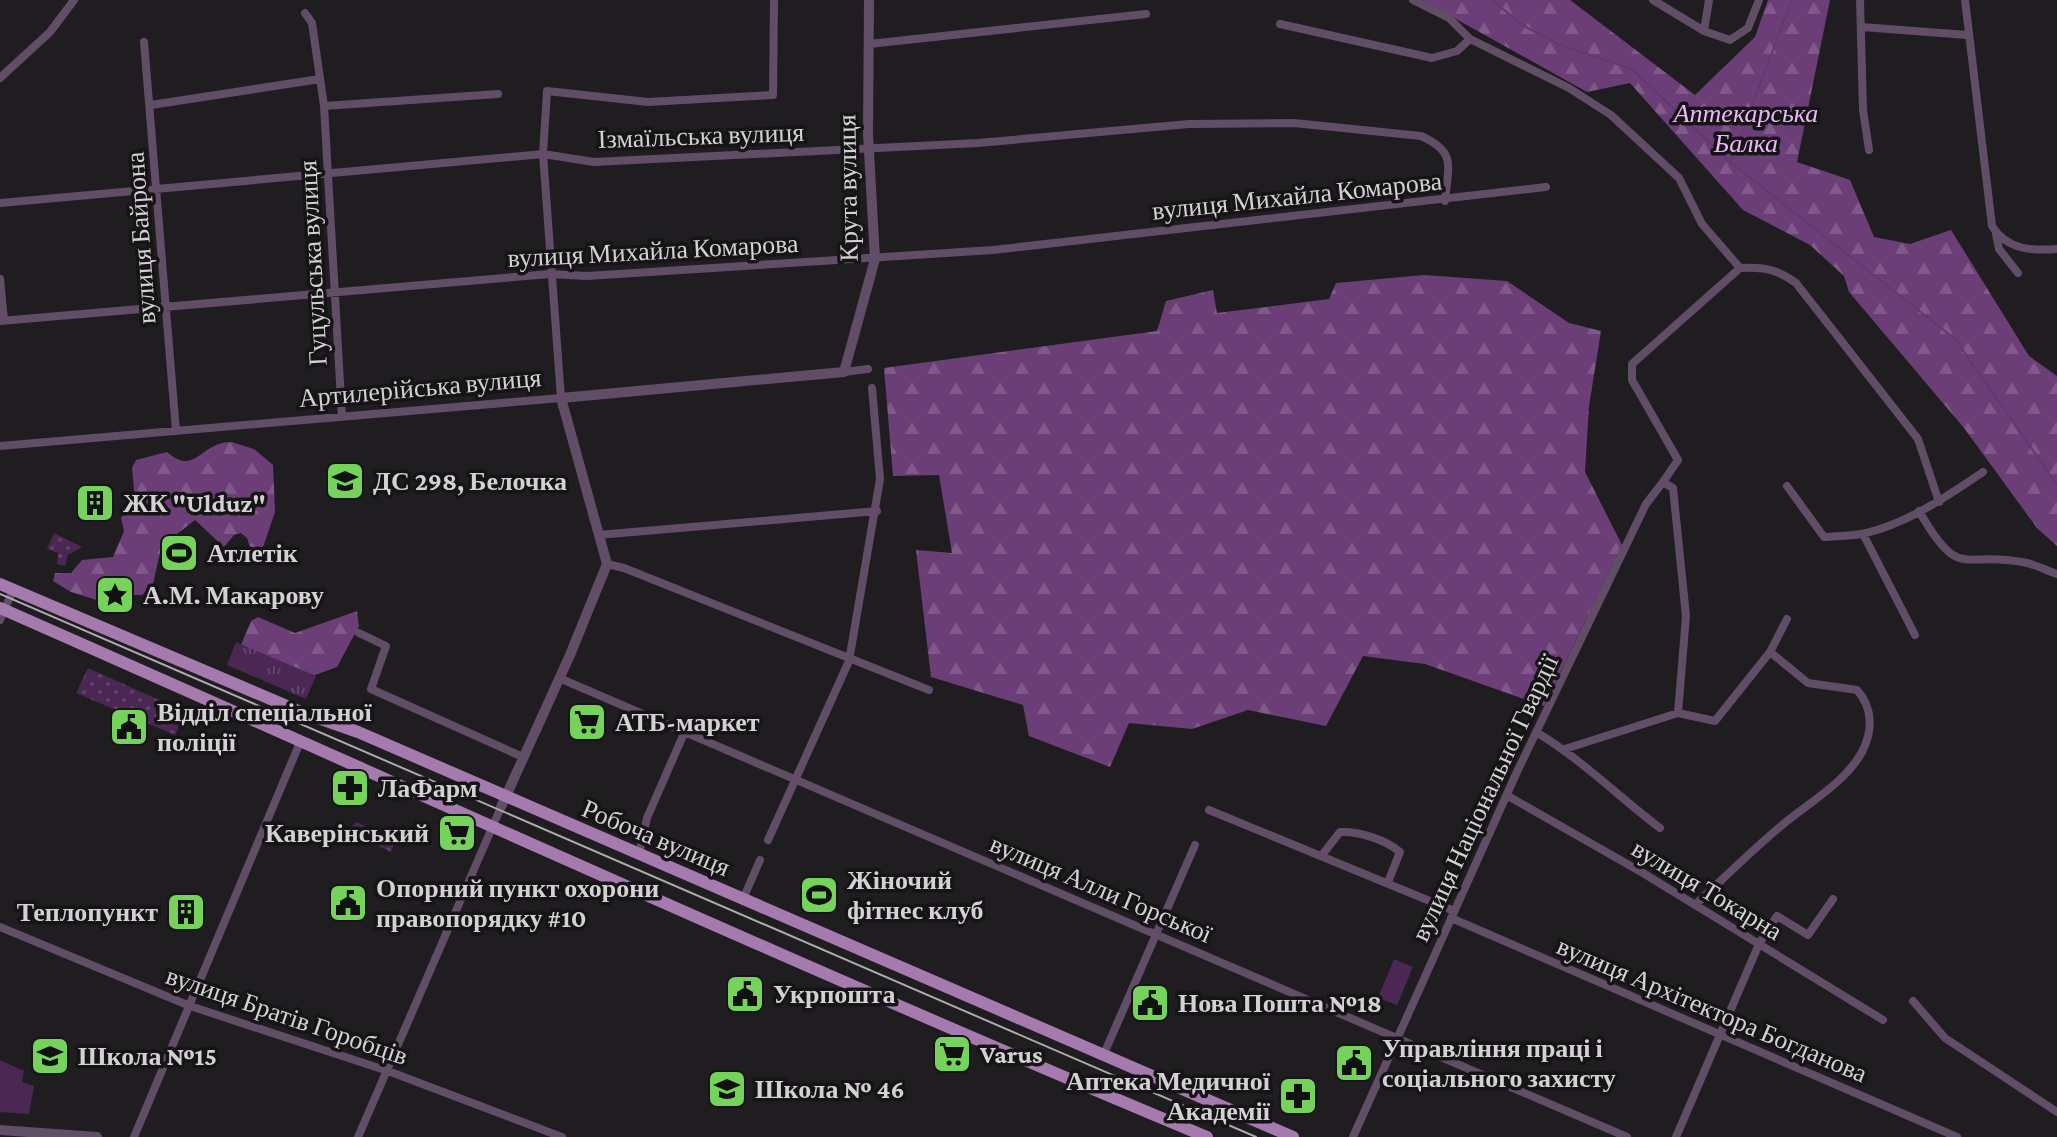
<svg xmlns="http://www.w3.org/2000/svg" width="2057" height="1137" font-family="'Crimson Pro',serif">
	<defs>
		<pattern id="grass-dots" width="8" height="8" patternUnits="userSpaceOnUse" patternTransform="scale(2)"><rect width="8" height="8" fill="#4a2853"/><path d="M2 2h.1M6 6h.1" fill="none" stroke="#63466b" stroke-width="1.8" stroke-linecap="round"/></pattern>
		<pattern id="forest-firs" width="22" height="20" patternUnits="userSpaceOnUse" patternTransform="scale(2)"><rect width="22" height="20" fill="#6c3e78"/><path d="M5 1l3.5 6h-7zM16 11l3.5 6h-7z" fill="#80598a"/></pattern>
		<pattern id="park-tufts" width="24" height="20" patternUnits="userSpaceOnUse" patternTransform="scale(2)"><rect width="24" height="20" fill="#4a2853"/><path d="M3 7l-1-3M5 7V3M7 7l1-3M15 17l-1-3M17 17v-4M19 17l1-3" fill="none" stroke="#63466b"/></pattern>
	</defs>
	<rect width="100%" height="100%" fill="#1f1d20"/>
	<!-- grass -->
	<path fill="url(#grass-dots)" d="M54 533 82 547 68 555 65 566 57 564 58 553 47 549Z
		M88 668 186 712 175 735 76 693Z"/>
	<!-- forest -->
	<path fill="url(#forest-firs)" d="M1422 0H1570L1695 95 1755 37 1768 0H1830L1797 162 1850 180 1874 237 1910 244 1951 230 2029 356 2057 376V546L2037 528 1964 428 1849 292 1844 276 1810 245 1743 210 1630 83 1587 92Z
		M1424 275 1507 281 1569 323 1601 331 1589 406 1585 472 1622 545 1544 706 1425 664 1363 656 1326 726 1248 710 1192 729 1129 723 1110 767 1029 736 1023 705 931 677 916 550 952 553 939 475 893 476 884 368 1157 331 1166 301 1213 290 1217 313 1329 299 1336 283Z
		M231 442 254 449 273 465 275 512 260 556 254 560 247 538 241 533 234 535 224 547 195 520 177 534 163 539 153 584 142 595H133L116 579 109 582 100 601 71 592 53 581 55 573H71L82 560 113 557 124 531 121 518 135 499 132 468 136 460 167 452C196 477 200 442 231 442Z
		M357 611 359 626 337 667 315 675 311 681 260 677 232 666 251 621 258 617 295 633Z"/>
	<!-- park -->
	<path fill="url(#park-tufts)" d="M236 642 316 676 306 699 227 665Z
		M356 822 396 840 391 852 348 832Z"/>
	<!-- pitch -->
	<path fill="#4a2853" d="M1394 959 1413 967 1397 1005 1378 998Z
		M0 1060 24 1071 22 1082 34 1086 29 1114 0 1112Z"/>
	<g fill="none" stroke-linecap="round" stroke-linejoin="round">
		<!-- stream -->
		<path stroke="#653871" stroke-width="2" d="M1492 0 1524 26 1560 45 1632 69 1730 162 1955 339 2057 485
			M1731 160 1792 0"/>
		<!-- minor -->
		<path stroke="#614d66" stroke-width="8" d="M1413 0 1449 18 1470 39 1569 88 1611 115 1679 178 1702 224 1740 268
			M1653 0 1704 31 1730 40 1748 28 1759 0
			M1860 0 1863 110 1869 150
			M1965 0 1992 226C2007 250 2032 251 2057 249
			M305 13 312 23 324 106 342 417
			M1280 24 1432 58 1457 51 1470 39
			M1862 27 1967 35
			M1704 31 1709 0
			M144 42 176 431
			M869 44 1146 14
			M0 78 50 32 74 0
			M151 105 320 79
			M324 106 498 94
			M0 203 543 154 594 162 978 143 1189 124 1294 123 1421 136C1457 152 1448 166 1445 201
			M1996 234 1999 249 2018 273
			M1740 268C1764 267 1777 269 1796 283L1918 439 1939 502
			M0 279 4 320
			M0 321 550 274 587 276 993 250 1546 187
			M844 372 868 369
			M0 446 561 398 543 154 547 91 648 102 773 95 774 0
			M1787 486 1824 537C1836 536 1849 536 1861 534 1903 526 1948 496 1983 472
			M1919 511C1961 584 1962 549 2027 563 2037 565 2047 571 2057 574
			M1863 534 1915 635
			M598 535 877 511
			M607 564 624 568 929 690
			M0 620 13 590
			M359 633 386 646 371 689 523 757
			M559 678 1627 1137
			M1678 713 1686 616 1673 488 1663 482 1678 460 1632 380V364L1740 268
			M1536 732C1581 759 1619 797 1660 828
			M1565 749 1678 713 1715 721 1770 652 1787 619
			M1508 796 1643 873 1883 1020
			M1209 810 1454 911
			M768 840 849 661 880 479 872 388
			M639 854 647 818 685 731
			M1322 855 1340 832C1359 831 1386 840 1400 852L1388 882
			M743 899 760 860
			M1695 905C1723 879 1751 851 1781 826 1807 804 1845 783 1862 752 1873 731 1873 708 1857 690L1808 683 1770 652
			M1451 918 1957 1137
			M0 927 190 1006 388 1071 562 1137
			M1913 1001 1945 1038 2057 1112
			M1103 1056 1195 845
			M134 1137 301 740
			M358 1137 501 807
			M1353 1137 1516 774 1646 504 1663 482
			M1676 1137 1759 944 1777 916 1808 935 1833 899"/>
		<!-- tertiary -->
		<path stroke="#614d66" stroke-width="10" d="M501 807 570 655 607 564 561 398 844 372 875 259 868 134 869 0
			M0 1130 97 1137"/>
		<!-- primary -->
		<path stroke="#a47aaf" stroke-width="12" d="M0 584 301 712 358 732 1293 1137
			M0 608C402 785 802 968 1207 1137"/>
		<!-- tram -->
		<path stroke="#acaaac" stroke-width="2" d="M0 594 1256 1137"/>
	</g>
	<!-- icons -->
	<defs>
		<g id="school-square" transform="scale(2)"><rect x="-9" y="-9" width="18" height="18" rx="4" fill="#75d25b" stroke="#161416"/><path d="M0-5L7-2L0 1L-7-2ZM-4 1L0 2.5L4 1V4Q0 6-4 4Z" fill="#111"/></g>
		<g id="building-square" transform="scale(2)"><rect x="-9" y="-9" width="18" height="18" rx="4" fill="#75d25b" stroke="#161416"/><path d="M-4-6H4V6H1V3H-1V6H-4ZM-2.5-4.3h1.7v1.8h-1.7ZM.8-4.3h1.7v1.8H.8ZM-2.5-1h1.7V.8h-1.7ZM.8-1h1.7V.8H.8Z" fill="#111"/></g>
		<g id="stadium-square" transform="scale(2)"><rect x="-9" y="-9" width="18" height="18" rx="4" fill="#75d25b" stroke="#161416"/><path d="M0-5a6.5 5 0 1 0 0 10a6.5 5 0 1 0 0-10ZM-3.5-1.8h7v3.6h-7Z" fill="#111"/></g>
		<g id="sight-square" transform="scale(2)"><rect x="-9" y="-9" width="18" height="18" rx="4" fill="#75d25b" stroke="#161416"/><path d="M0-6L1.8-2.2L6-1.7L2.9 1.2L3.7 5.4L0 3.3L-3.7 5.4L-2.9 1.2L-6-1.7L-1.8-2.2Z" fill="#111"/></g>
		<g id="supermarket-square" transform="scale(2)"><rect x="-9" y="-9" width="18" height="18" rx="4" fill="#75d25b" stroke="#161416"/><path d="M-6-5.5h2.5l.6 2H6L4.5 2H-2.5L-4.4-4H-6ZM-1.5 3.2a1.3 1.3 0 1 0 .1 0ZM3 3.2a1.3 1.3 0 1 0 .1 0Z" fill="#111"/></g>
		<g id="civic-square" transform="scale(2)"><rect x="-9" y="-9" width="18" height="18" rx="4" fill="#75d25b" stroke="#161416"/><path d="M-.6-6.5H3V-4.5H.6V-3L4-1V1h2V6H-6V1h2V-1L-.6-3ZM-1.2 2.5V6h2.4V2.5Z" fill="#111"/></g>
		<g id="pharmacy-square" transform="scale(2)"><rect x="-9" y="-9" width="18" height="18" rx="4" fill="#75d25b" stroke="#161416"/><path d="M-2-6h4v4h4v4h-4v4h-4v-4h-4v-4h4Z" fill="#111"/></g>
	</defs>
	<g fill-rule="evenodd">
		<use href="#school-square" x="345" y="481"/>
		<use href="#building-square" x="95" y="503"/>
		<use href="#stadium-square" x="179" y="553"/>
		<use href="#sight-square" x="115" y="595"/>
		<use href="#supermarket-square" x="587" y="722"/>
		<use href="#civic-square" x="129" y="727"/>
		<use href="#pharmacy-square" x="350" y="788"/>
		<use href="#supermarket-square" x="457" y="833"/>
		<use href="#stadium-square" x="819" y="895"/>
		<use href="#civic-square" x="348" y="903"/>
		<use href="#building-square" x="186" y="912"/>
		<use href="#civic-square" x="745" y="994"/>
		<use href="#civic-square" x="1150" y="1003"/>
		<use href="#supermarket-square" x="952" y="1054"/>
		<use href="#school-square" x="50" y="1056"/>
		<use href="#civic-square" x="1354" y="1063"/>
		<use href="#school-square" x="727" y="1089"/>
		<use href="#pharmacy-square" x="1298" y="1096"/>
	</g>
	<g text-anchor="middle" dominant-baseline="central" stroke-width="7" stroke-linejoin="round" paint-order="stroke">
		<!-- park labels -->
		<g font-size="26" font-style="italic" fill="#edb7fb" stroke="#161416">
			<text x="1746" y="113">Аптекарська<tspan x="1746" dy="30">Балка</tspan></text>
		</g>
		<!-- street labels -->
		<g font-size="26" fill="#d3d1d3" stroke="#161416">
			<text transform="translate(701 136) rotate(-2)">Ізмаїльська вулиця</text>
			<text transform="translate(848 188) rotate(-91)">Крута вулиця</text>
			<text transform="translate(1297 196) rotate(-6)">вулиця Михайла Комарова</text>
			<text transform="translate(141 238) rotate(-94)">вулиця Байрона</text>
			<text transform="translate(653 251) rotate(-3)">вулиця Михайла Комарова</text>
			<text transform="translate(313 263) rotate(-93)">Гуцульська вулиця</text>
			<text transform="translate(420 388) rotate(-5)">Артилерійська вулиця</text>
			<text transform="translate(1485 798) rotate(-65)">вулиця Національної Гвардії</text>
			<text transform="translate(656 838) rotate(23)">Робоча вулиця</text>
			<text transform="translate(1101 889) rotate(23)">вулиця Алли Горської</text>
			<text transform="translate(1707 890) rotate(31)">вулиця Токарна</text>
			<text transform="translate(1712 1010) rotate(23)">вулиця Архітектора Богданова</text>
			<text transform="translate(287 1016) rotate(19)">вулиця Братів Горобців</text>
		</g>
		<!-- poi labels -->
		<g font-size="26" font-weight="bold" fill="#d3d1d3" stroke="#161416" text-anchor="start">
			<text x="373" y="481">ДС 298, Белочка</text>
			<text x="123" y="503">ЖК "Ulduz"</text>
			<text x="207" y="553">Атлетік</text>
			<text x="143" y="595">А.М. Макарову</text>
			<text x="157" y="712">Відділ спеціальної<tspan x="157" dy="30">поліції</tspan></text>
			<text x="615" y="722">АТБ-маркет</text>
			<text x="378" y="788">ЛаФарм</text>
			<text x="429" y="833" text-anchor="end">Каверінський</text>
			<text x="847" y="880">Жіночий<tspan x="847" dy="30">фітнес клуб</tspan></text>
			<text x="376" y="888">Опорний пункт охорони<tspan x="376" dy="30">правопорядку #10</tspan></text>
			<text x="158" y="912" text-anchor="end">Теплопункт</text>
			<text x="773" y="994">Укрпошта</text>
			<text x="1178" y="1003">Нова Пошта №18</text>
			<text x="1382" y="1048">Управління праці і<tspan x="1382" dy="30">соціального захисту</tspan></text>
			<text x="980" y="1054">Varus</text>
			<text x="78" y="1056">Школа №15</text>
			<text x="1270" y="1081" text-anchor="end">Аптека Медичної<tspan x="1270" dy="30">Академії</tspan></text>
			<text x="755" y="1089">Школа № 46</text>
		</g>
	</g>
</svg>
